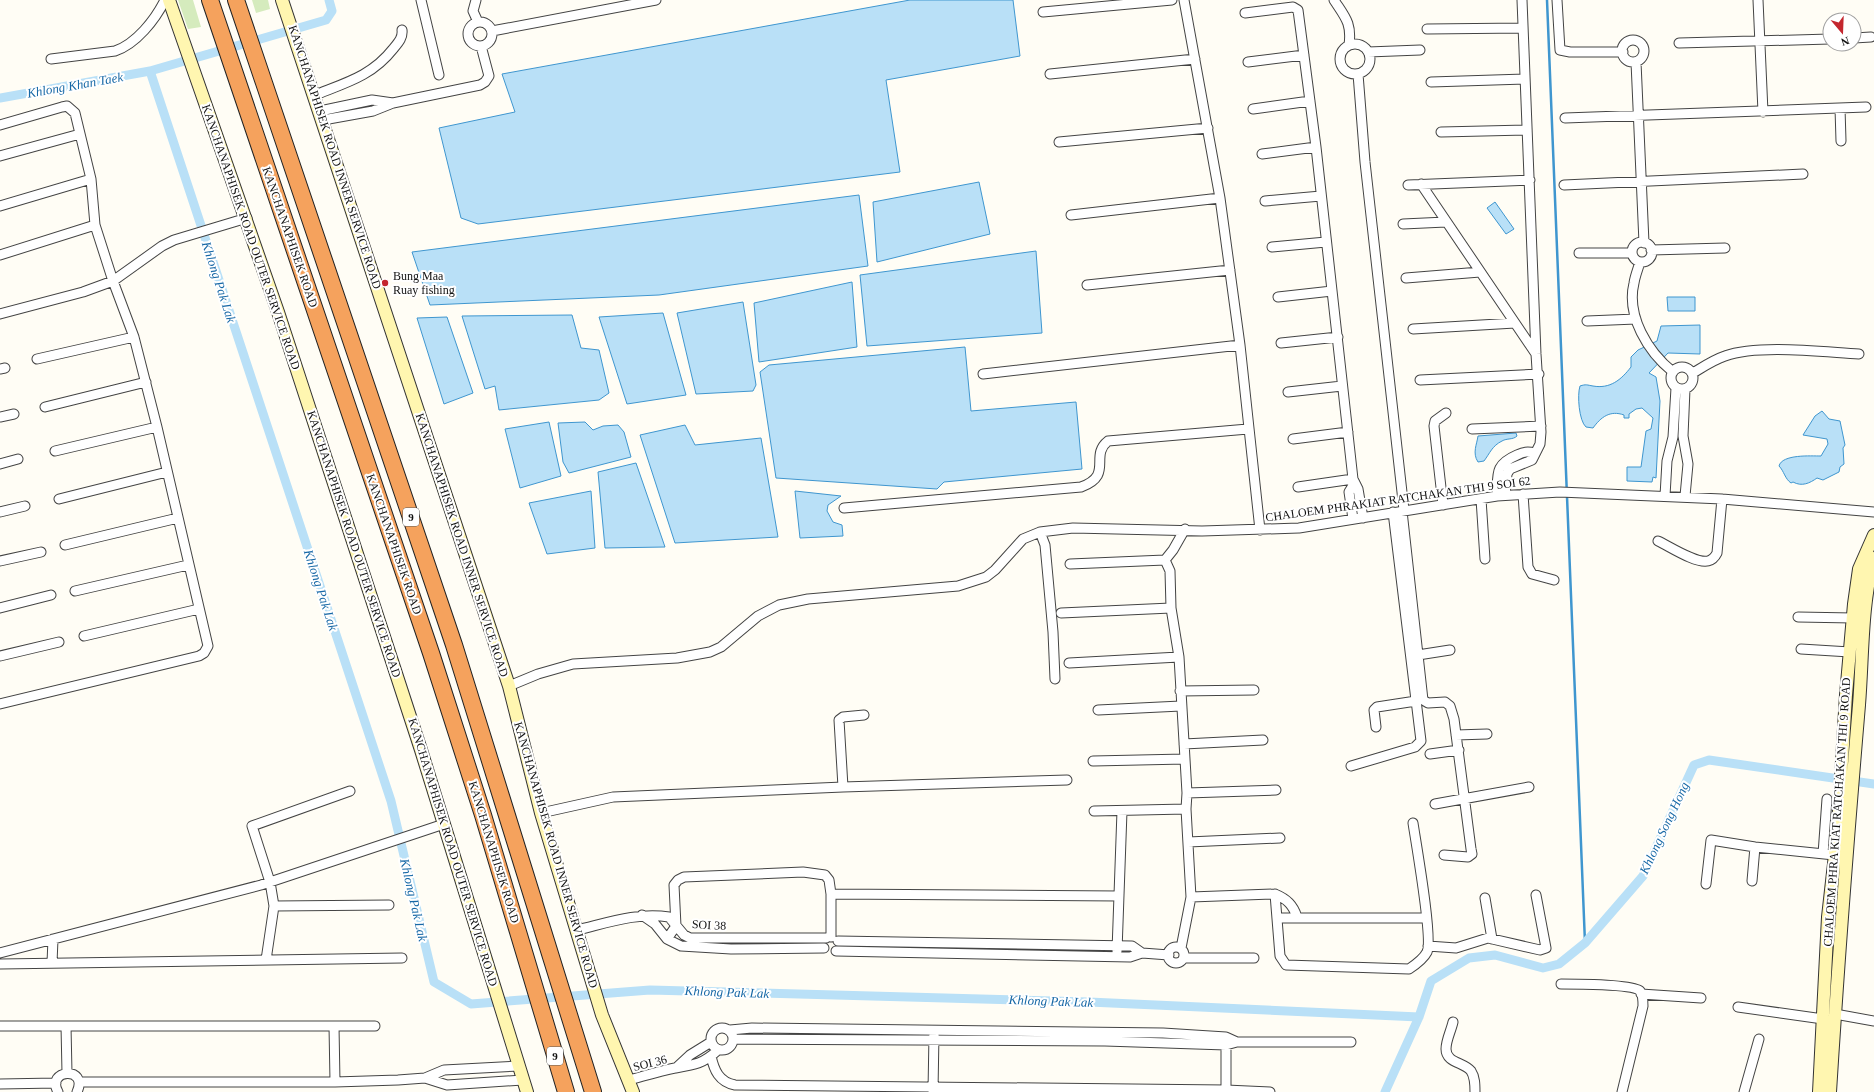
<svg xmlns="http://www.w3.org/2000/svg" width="1874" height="1092" font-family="Georgia,serif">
	<rect width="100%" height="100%" fill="#fffdf5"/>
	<!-- green -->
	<path fill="#d5ebbd" d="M178 0H193L201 27 188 29Z
		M252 0H268L270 9 256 13Z"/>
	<!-- water -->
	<path fill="#b9e0f7" stroke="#3f96cf" d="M910 0H1013L1020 56 886 80 900 172 478 224 461 218 439 128 515 112 502 74Z
		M979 182 990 234 877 262 873 202Z
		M859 195 868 266 659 295 430 305 412 252Z
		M1495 202 1514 229 1506 234 1487 208Z
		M1036 251 1042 333 867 346 860 275Z
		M852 282 857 347 759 362 754 303Z
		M1667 297H1695V311H1668Z
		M743 302 756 385 753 391 696 394 677 313Z
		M663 313 686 395 627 404 599 317Z
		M572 315 581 348 599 350 609 393 599 400 499 410 495 386 485 389 462 316Z
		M447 317 473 393 444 404 417 318Z
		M1700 325V354L1668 353 1649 373 1656 377 1660 401 1656 478 1653 477 1652 482 1627 481V467H1641L1646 431 1651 429 1653 418 1642 408 1636 409 1629 414V418H1624V415C1610 410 1601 417 1593 428L1586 427C1579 421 1577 395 1580 386 1586 384 1587 385 1593 386 1610 389 1621 380 1631 367V357L1638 350 1657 341 1661 326Z
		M965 347 971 411 1076 402 1082 469 944 482 937 489 776 478 760 372 769 365Z
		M1822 411 1829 419 1840 421 1845 445 1843 448 1844 464 1840 467 1839 472 1823 480 1817 478C1810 483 1802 487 1793 482L1791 483C1785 479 1784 471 1779 466 1782 454 1811 456 1821 456L1828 444 1827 439 1803 435 1815 416Z
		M549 422 561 476 520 488 505 429Z
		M585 422 593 430 603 426 618 425 624 432 631 457 569 473 563 462 558 423Z
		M685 425 695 445 761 438 778 537 675 543 640 435Z
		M1516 433 1517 436C1513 440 1507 438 1502 441 1492 446 1490 453 1484 461L1478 462C1472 453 1477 444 1478 436Z
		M636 463 665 547 605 548 598 472Z
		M591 491 595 548 547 554 529 503Z
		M795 491 841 496 828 505 827 511 833 522 842 525 843 536 800 538Z"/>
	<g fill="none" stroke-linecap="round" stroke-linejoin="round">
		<!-- stream -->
		<path stroke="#3f96cf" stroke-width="2.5" d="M1547 0 1585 943"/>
		<!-- canal -->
		<path stroke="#b9e0f7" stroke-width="9" d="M150 71 391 801 434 982 471 1004 650 990 1089 1002 1419 1017
			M0 98 150 71 326 20 332 11 329 0
			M1385 1092 1419 1017 1431 981 1469 958 1495 955 1543 968 1559 964 1585 943 1643 876 1694 765 1709 760 1874 784"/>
		<!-- street casing -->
		<g stroke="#444" stroke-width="11">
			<path id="street" d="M421 0 439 75
				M476 0 473 11 478 22
				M1184 0 1220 198 1240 345 1260 530
				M1334 0C1345 17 1352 23 1349 45
				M1557 0 1560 50 1570 52H1623
				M1758 0 1763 112
				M1043 12 1172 0
				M1245 13 1293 7 1298 10 1316 147 1353 479 1358 489 1363 518
				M468 34a12 12 0 1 1 24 0a12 12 0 1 1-24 0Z
				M1427 29 1523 28
				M492 31 656 0
				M1854 38 1871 37
				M1622 51a11 11 0 1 1 22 0a11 11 0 1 1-22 0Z
				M1679 43 1830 39
				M1340 59a15 15 0 1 1 30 0a15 15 0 1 1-30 0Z
				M1368 52 1420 50
				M51 59 115 51C136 44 155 20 165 0
				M1248 62 1304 55
				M1636 62 1644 243
				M1050 74 1195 59
				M1358 74 1365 162 1404 510
				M1431 82 1525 79
				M315 95C345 83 372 76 393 49 398 43 403 38 402 30
				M1840 108 1841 141
				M1253 109 1310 101
				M320 111 372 100 393 103
				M1565 118 1866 107
				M323 120 373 111 393 103 480 85 485 82 489 76 481 46
				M0 125 62 107 67 106 75 113 91 179 95 225 113 281 134 337 157 427 208 646 204 653 199 656 0 704
				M1441 132 1527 130
				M1059 142 1208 128
				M1262 154 1316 147
				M0 156 80 134
				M1421 184 1536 354
				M1408 185 1530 180
				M1564 185 1803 174
				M1265 201 1321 196
				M0 206 91 179
				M1071 215 1220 198
				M1403 224 1446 222
				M1632 252a10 10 0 1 1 20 0a10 10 0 1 1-20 0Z
				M1272 247 1326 242
				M1651 250 1725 248
				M1579 253H1632
				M0 255 95 225
				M1640 262C1638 269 1635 276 1634 283 1626 316 1648 352 1673 372
				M1406 278 1480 272
				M1087 285 1230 270
				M1278 297 1332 291
				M0 314 83 292 113 281 162 246 174 240 247 218
				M1587 321 1636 319
				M1413 329 1515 323
				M1281 343 1338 337
				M37 359 134 337
				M1671 378a11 11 0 1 1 22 0a11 11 0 1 1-22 0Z
				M0 369 5 368
				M1693 373C1703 367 1713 360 1725 356 1758 344 1823 352 1859 354
				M983 374 1240 345
				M1420 380 1539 374
				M1288 392 1342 386
				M45 407 146 382
				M0 417 14 414
				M1472 429 1541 426
				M1293 439 1348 432
				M55 451 157 427
				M0 464 18 459
				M1298 487 1353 479
				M1523 494 1528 567 1532 574 1554 580
				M1505 495 1507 474 1510 469 1532 460 1540 444 1541 432 1536 354 1522 0
				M1497 496C1498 474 1494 465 1517 455 1524 452 1527 451 1535 453
				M1665 496 1667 461 1673 437 1676 388
				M1685 496 1688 464 1683 436 1685 389
				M59 499 167 472
				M1481 499 1485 559
				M1443 505 1434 426 1435 421 1446 413
				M844 508 1081 487C1114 475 1089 456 1108 441L1248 429
				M1402 511 1423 700 1428 703 1445 702 1450 706 1454 719 1471 849 1472 854 1468 857 1444 855
				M0 512 25 506
				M1353 519 1349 492 1354 484
				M1040 532 1045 545 1053 632 1055 679
				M1658 541C1669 546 1696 564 1708 561 1712 560 1715 557 1717 553L1722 499
				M65 545 178 518
				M1165 560 1173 550 1185 529
				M0 561 41 552
				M1070 564 1165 560 1170 571 1171 608 1179 657 1187 793 1186 809 1191 897 1181 948
				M75 591 188 565
				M0 608 51 595
				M1061 613 1171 608
				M1798 617 1853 618
				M84 636 199 609
				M1801 649 1850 652
				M1418 655 1450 650
				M0 656 59 642
				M1069 663 1179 657
				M509 686 538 674 573 664 677 658 710 652 721 647 758 616 779 605 808 599 958 586 986 577 995 570 1023 539 1040 532 1073 528 1202 531 1299 528 1497 496 1560 492 1722 499 1874 512
				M1180 691 1254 690
				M1098 710 1181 706
				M1376 727 1374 710 1377 707 1416 701
				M1456 735 1487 734
				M1184 744 1263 740
				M1430 754 1459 750
				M1093 761 1185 759
				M1351 766 1415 747 1421 741 1393 512
				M843 787 839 720 843 717 864 715
				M1187 793 1276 790
				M1435 804 1529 787
				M1094 811 1186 809
				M541 813 613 797 843 787 1067 780
				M1188 842 1280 838
				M1823 854 1827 799
				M1752 881 1755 847
				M1706 884 1711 840 1755 847 1834 855
				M831 894 1119 896
				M1275 894 1280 956 1286 965 1409 969C1415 965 1424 958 1427 952 1433 939 1416 843 1413 823
				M1191 897 1275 894C1287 899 1293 905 1297 917
				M1485 898 1492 939
				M274 906 389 905
				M642 915 655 924 667 939 681 946 731 949 824 948
				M1278 918H1426
				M577 930C607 923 637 912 669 917L684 935 690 938H826
				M667 939 676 926 674 885 678 880 684 877 803 872 825 875 829 880 831 894V937
				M838 941 1132 946 1142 953
				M1428 946 1456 948 1488 938 1540 950 1546 948 1536 895
				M1168 955a8 8 0 1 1 16 0a8 8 0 1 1-16 0Z
				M836 951 1130 957 1142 953 1169 955
				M1117 951 1122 811
				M0 953 261 885 444 824
				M1184 958H1254
				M266 960 274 906 270 882 252 826 350 791
				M52 963 53 939
				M0 964 402 958
				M1561 984C1573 984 1633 984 1640 991 1643 994 1643 1001 1643 1006L1622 1092
				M1641 994 1701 998
				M1738 1007 1823 1019
				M1835 1014 1874 1021
				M1453 1022C1451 1031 1446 1040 1446 1049 1446 1063 1464 1062 1471 1071 1475 1077 1475 1085 1475 1092
				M0 1026H375
				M66 1026 67 1073
				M334 1026 335 1082
				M711 1039a11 11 0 1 1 22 0a11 11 0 1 1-22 0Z
				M730 1030 752 1028 1163 1033 1226 1037 1237 1042
				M734 1039 1105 1041 1226 1045 1237 1042H1351
				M711 1056C714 1070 719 1082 735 1085L1226 1090 1270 1092
				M676 1068 690 1055 711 1042
				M425 1078 447 1085 523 1080
				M629 1080C644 1076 660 1071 675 1068 694 1065 703 1064 718 1050
				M79 1082H335L398 1080 425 1078 444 1070 519 1066
				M0 1084 56 1083
				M1226 1090V1039
				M933 1091 934 1034
				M58 1092C45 1069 89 1066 77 1092
				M1744 1092 1759 1039"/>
		</g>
		<!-- secondary casing -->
		<g stroke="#333" stroke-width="14">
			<path id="secondary" d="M169 0 278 312 421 750 527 1092
				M282 0 509 686 541 813 602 1015 633 1092
				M1819 1092 1828 917 1838 828 1846 695 1854 604 1859 569 1874 535
				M1830 1092C1838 963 1848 834 1859 705 1863 656 1861 606 1874 558"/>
		</g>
		<!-- highway casing -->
		<g stroke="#222" stroke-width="18">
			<path id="highway" d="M210 0 431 653 483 815 566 1092
				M236 0 454 645 593 1092"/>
		</g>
		<!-- street -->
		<use href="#street" stroke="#fff" stroke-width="9"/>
		<!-- secondary -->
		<use href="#secondary" stroke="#fff6b0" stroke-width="12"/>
		<!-- highway -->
		<use href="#highway" stroke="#f5a25d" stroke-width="16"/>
	</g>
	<!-- markers -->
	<circle fill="#c4262e" stroke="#fff" stroke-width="1.5" cx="385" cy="283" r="4"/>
	<g text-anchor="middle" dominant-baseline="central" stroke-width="4" stroke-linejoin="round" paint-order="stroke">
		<!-- shield labels -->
		<g fill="#fff" stroke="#585858" stroke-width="1">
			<rect x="403" y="508" width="16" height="18" rx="3"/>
			<rect x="547" y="1047" width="16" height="18" rx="3"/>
		</g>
		<g font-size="11" font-weight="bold" fill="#111">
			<text x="411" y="517">9</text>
			<text x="555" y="1056">9</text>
		</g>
		<!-- street labels -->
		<g font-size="12" fill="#111" stroke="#fff">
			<text transform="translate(335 157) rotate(72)">KANCHANAPHISEK ROAD INNER SERVICE ROAD</text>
			<text transform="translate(251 237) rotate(71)">KANCHANAPHISEK ROAD OUTER SERVICE ROAD</text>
			<text transform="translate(290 237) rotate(71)">KANCHANAPHISEK ROAD</text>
			<text transform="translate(1398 499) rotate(-8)">CHALOEM PHRAKIAT RATCHAKAN THI 9 SOI 62</text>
			<text transform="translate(354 544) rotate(72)">KANCHANAPHISEK ROAD OUTER SERVICE ROAD</text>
			<text transform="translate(394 544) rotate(71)">KANCHANAPHISEK ROAD</text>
			<text transform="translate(462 545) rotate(72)">KANCHANAPHISEK ROAD INNER SERVICE ROAD</text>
			<text transform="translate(1837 812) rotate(-86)">CHALOEM PHRA KIAT RATCHAKAN THI 9 ROAD</text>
			<text transform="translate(453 852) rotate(73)">KANCHANAPHISEK ROAD OUTER SERVICE ROAD</text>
			<text transform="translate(494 852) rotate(73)">KANCHANAPHISEK ROAD</text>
			<text transform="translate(556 855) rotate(74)">KANCHANAPHISEK ROAD INNER SERVICE ROAD</text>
			<text transform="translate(709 925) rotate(3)">SOI 38</text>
			<text transform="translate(650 1063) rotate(-14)">SOI 36</text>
		</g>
		<!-- poi labels -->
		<g font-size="12" fill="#111" stroke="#fff" text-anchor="start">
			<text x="393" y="276">Bung Maa<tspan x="393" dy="14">Ruay fishing</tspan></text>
		</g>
		<!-- water labels -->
		<g font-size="13" font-style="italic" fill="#1768a6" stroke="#fff">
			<text transform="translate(75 85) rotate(-10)">Khlong Khan Taek</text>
			<text transform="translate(219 282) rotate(72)">Khlong Pak Lak</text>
			<text transform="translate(321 590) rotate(72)">Khlong Pak Lak</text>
			<text transform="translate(1664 828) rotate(-65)">Khlong Song Hong</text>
			<text transform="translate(414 900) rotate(77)">Khlong Pak Lak</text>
			<text transform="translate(727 992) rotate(2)">Khlong Pak Lak</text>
			<text transform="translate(1051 1001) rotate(2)">Khlong Pak Lak</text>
		</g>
	</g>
	<!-- north arrow -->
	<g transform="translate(1842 32) rotate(161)"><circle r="19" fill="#ffffff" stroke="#a0a0a0"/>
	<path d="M0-3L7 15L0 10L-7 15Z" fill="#c4262e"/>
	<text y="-6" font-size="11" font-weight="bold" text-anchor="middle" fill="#111111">N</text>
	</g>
</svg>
